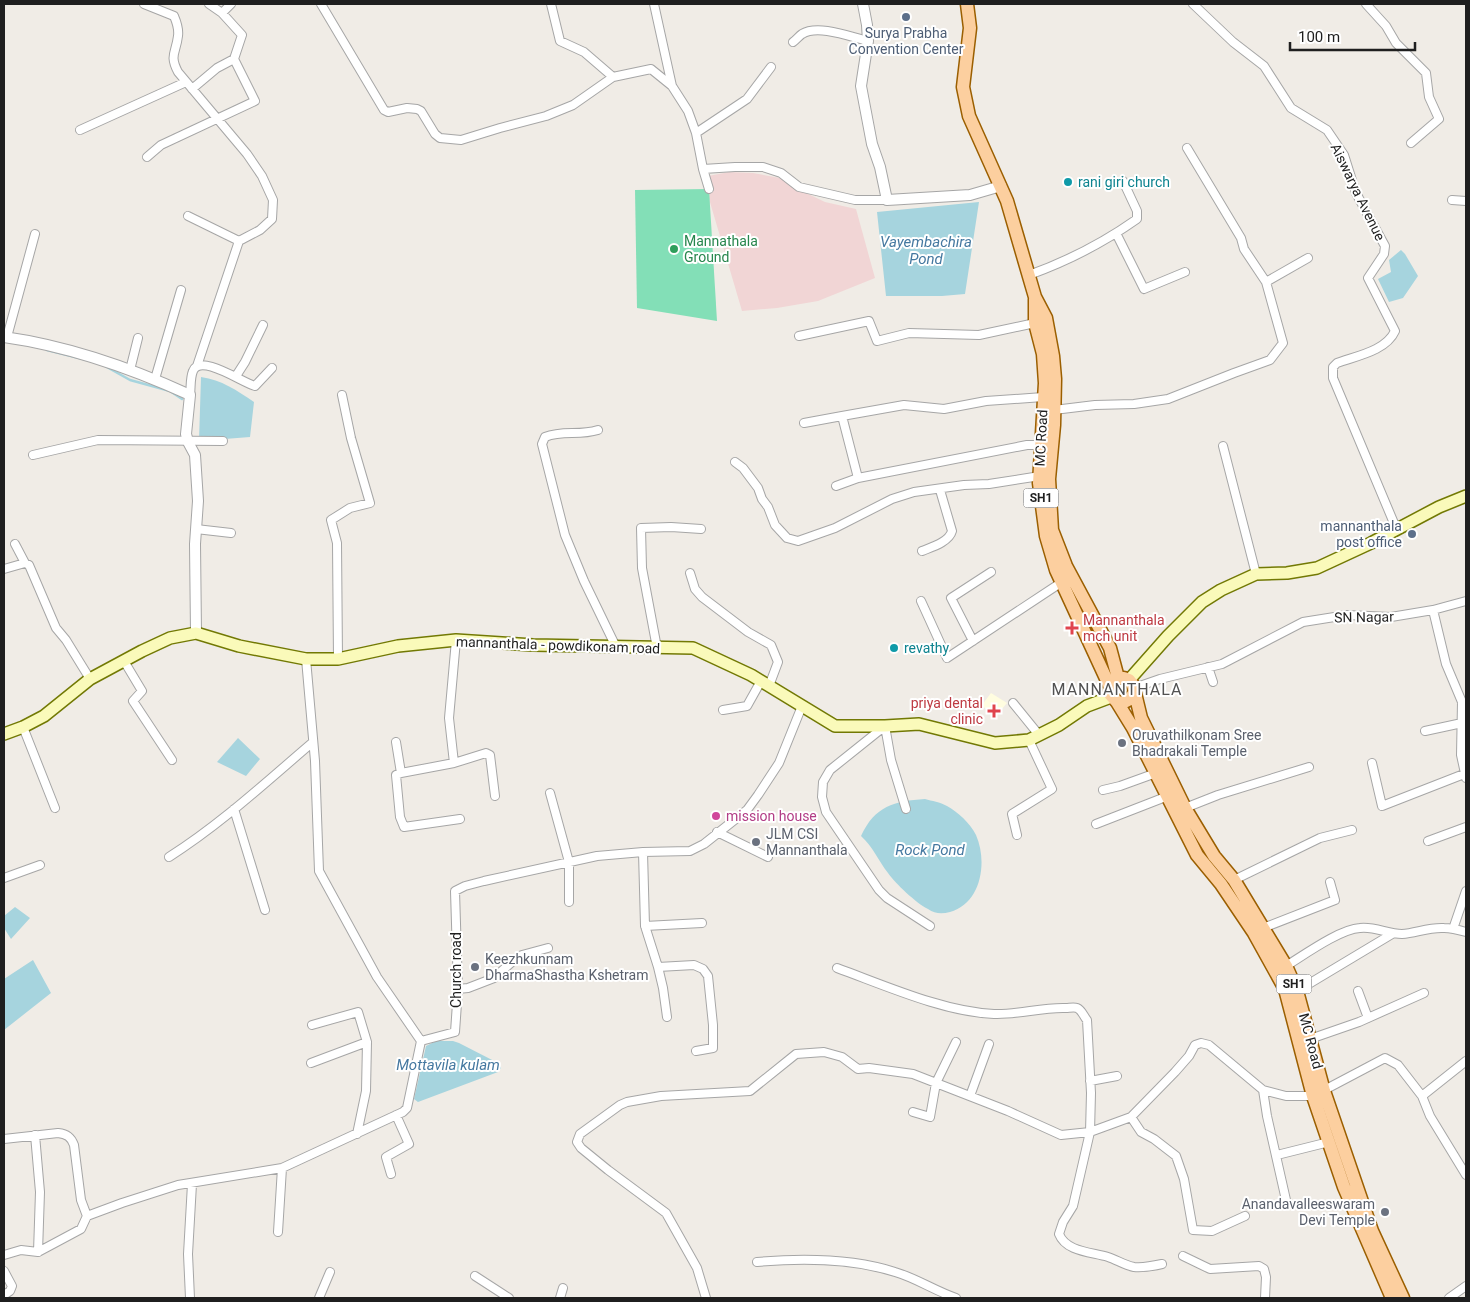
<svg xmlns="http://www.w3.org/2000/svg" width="1470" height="1302" font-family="Roboto,sans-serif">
	<rect width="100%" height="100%" fill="#f0ece6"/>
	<!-- commercial -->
	<path fill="#f1d5d5" d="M729 172 753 173 780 178 804 192 825 202 856 209 875 278 818 301 777 308 742 311 707 192 708 176Z"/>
	<!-- education -->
	<path fill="#fffde0" d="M991 693 1007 703 994 718 982 705Z"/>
	<!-- pitch -->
	<path fill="#83dfb7" d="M709 189 717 321 637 308 635 190Z"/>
	<!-- water -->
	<path fill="#a6d4de" d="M979 202 965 294 942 296H886L877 212Z
		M1401 250 1405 254 1418 276 1403 298 1389 302 1378 279 1391 272 1389 260Z
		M201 377C222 380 236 390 254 402L250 437 199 441Z
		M238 738 260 759 246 776 217 762Z
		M925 799C932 801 940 802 947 806 958 812 970 823 976 835 988 862 981 904 950 912 942 914 935 914 928 909 916 903 896 884 888 873 878 860 873 847 861 836 875 806 894 801 925 799Z
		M15 907 30 918 11 939 4 928V916Z
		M33 960 51 993 4 1030V979Z
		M436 1041H453L459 1043 498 1063 501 1068 498 1072 418 1102 414 1099 426 1046Z"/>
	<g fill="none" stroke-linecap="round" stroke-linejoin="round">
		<!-- stream -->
		<path stroke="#a6d4de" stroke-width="2.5" d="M47 350 83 359
			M105 366 130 380 170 391 182 399"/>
		<!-- minor casing -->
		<g stroke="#a6a6a6" stroke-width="10">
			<path id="minor" d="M144 4 174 16C177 23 179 29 178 36 176 53 169 55 178 72L247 154 262 176 273 200 272 219 260 230 239 241 197 366
				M321 4 384 110 388 112 407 108 417 109 421 111 435 134 440 138 461 140 500 128 546 116 573 105 613 77
				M551 4 560 41 584 52 613 77 651 69 672 86
				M654 4 672 86 688 111 696 133 703 169
				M1193 4 1233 42 1264 66 1291 108 1327 130 1344 155 1356 193 1385 246 1384 254 1368 278 1395 331C1386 351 1356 356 1337 363L1333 367V378L1396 528
				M1366 4 1386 26 1396 43 1426 73 1429 97 1439 119 1411 143
				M222 13 231 4
				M793 42C796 40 799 36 802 34 818 24 851 37 868 41
				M192 89 217 68 234 59
				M80 130 186 82
				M696 133 747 99 771 67
				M1187 148 1241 238 1244 249 1266 282 1308 258
				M147 157 161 145 255 101 234 59 242 35 222 13 209 4
				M709 189 703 169 735 167H763L781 173 799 187 855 200H887
				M1452 200 1466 201
				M188 216 239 241
				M1116 233 1144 289 1185 272
				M1029 275C1068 261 1103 243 1137 219V211L1123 181
				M799 336 869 321 877 341 909 333 979 335 1035 323
				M7 337 35 234
				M130 370 138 338
				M236 376 245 362 263 325
				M155 379 181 290
				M190 395C191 387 190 378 193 371 200 353 243 383 255 386L272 368
				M1054 410 1095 405 1134 404 1168 399 1234 373 1270 360 1283 343 1266 282
				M804 423 842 416
				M598 430C579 436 563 430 545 437L542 444 565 535 584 581 616 647
				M1041 445H1027L858 478 842 416 904 405 944 409 986 401 1043 397
				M1223 446 1256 574
				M33 455 98 440 223 441
				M735 462 743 468 758 488 762 499 768 507 775 525 787 538 798 541 835 528 892 499 914 492 964 485 989 484 1040 476
				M836 486 858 478
				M196 529 231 533
				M15 544 25 563
				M922 551C932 547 949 542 952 531L940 490
				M4 569 25 563 29 565 56 628 66 640 90 679
				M690 573 695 589 702 597 748 632 771 645 778 662 769 686
				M921 601 947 658 1062 582
				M1433 610 1466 601
				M973 641 951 598 991 572
				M657 648 642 568 641 528 671 527 701 529
				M306 659 315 761 319 871 377 977 421 1041
				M338 659 337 543 331 520 350 508 370 503 351 438 342 395
				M124 661 142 691 133 701 172 760
				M1208 667 1213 682
				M1134 688 1160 679 1222 664 1303 622 1347 615 1391 617 1433 610 1446 664 1462 702 1461 755 1466 778
				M1013 703 1039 735
				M723 710 747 706 761 681
				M23 727 55 808
				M1425 731 1462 723
				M396 742 401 773 454 763 486 753 490 755 495 796
				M454 763 449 718 456 640
				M1372 763 1382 806 1464 774
				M401 773 396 775 400 817 404 827 460 819
				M1103 790 1120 786 1156 773
				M550 793 569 862V902
				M1185 808 1218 795 1309 767
				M234 809 265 910
				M906 809 891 760 885 726 830 770 823 782 822 797 826 812 879 890 887 898 930 926
				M1096 824 1168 796
				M717 832 768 857
				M1017 835 1012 814 1052 789 1029 740
				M1428 841 1466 827
				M643 852 645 926 658 967 663 988 667 1017
				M169 857C221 824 266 782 313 742
				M4 878 40 865
				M1234 880 1320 838 1352 830
				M645 926 702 923
				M1263 928 1335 900 1330 882
				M1453 929 1466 891
				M1286 966C1304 955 1340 929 1360 928 1374 926 1388 934 1402 934 1416 933 1429 927 1444 928 1451 928 1459 930 1466 932
				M658 967 694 965 703 969 708 976 713 1025V1048L696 1051
				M837 968C884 985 944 1012 994 1014 1018 1015 1042 1007 1066 1008 1069 1008 1074 1007 1077 1008 1082 1010 1084 1017 1087 1020L1091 1093 1090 1132 1073 1206 1063 1222 1059 1234C1066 1252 1092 1252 1108 1257 1117 1260 1124 1265 1134 1267 1143 1268 1153 1266 1162 1264
				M458 989 468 988 494 978 513 961 522 955 548 948
				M1297 991 1392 934
				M1358 991 1368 1018
				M312 1025 358 1012 367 1042 366 1091 357 1134
				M1310 1039 1359 1022 1424 993
				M421 1041 455 1032 458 989 455 891 465 886 484 881 597 856 643 852 690 851 704 844 747 810 758 795 779 763 802 706
				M311 1063 367 1042
				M1090 1081 1117 1076
				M1263 1090 1267 1116 1286 1200
				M970 1096 989 1044
				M1422 1096 1466 1061
				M913 1112 930 1117 936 1083 956 1042
				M1131 1117 1141 1132 1154 1139 1176 1156 1184 1179 1193 1230 1212 1231 1245 1216
				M35 1135 40 1192 38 1252
				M4 1139 58 1133C67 1134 71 1137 74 1145L81 1200 87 1216
				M1277 1155 1329 1142
				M391 1174 386 1157 409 1144 396 1115
				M278 1232 282 1168
				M4 1255 21 1250 38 1252 81 1229 87 1216 122 1203 178 1185 282 1168 403 1112 407 1108 421 1041
				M1183 1256 1210 1269 1259 1266 1264 1269 1266 1277 1265 1298
				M757 1262C803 1258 851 1258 895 1272 916 1278 935 1291 956 1298
				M4 1271 12 1286 10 1291 4 1295
				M475 1276 509 1298
				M190 1298 188 1254 192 1184
				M319 1298 330 1272
				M560 1298 563 1288
				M706 1298 697 1268 666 1213 608 1170 581 1148 577 1142 580 1134 620 1105 627 1102 661 1096 750 1091 796 1054 824 1052 842 1057 858 1069 869 1068 913 1074 1008 1111 1061 1135 1090 1132 1131 1117 1175 1072 1189 1056 1195 1045 1201 1043 1209 1045 1263 1090 1286 1096H1313L1385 1058 1398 1065 1422 1096 1430 1116 1466 1175
				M1449 1298 1466 1286"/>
		</g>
		<!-- tertiary casing -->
		<g stroke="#a6a6a6" stroke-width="12">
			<path id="tertiary" d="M863 4 867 25 868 41 861 86 872 144 880 167 887 200 970 195 1001 186
				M4 337C68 346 131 368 190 395L186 434 188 442 195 455 198 501 195 544 196 633"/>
		</g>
		<!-- secondary casing -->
		<g stroke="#727904" stroke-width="14">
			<path id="secondary" d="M1129 680 1168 636 1202 602 1221 590 1256 574 1287 573 1317 568 1371 543 1439 507 1466 496
				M4 734 23 727 44 716 90 679 142 651 170 638 196 633 239 646 306 659H338L398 646 456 640 533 645 693 648 751 675 835 726H885L919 724 995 743 1029 740 1059 725 1087 706 1111 697"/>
		</g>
		<!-- primary casing -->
		<g stroke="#9b5f00" stroke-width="15">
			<path id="primary" d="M967 4 970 28 963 87 969 116 1007 201 1035 297 1046 318 1053 356 1055 379 1054 425 1049 479 1052 530 1066 566 1110 648 1118 678
				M1035 299V323L1043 354 1045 383 1039 483 1046 536 1056 570 1110 687
				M1134 693C1130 700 1125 704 1117 702L1110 694V687L1114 680 1118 678H1124L1129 680 1133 685 1141 718 1185 808 1214 856 1234 880 1286 966 1297 991 1324 1091 1372 1231 1403 1298
				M1117 702 1133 728 1197 855 1221 884 1254 933 1285 989 1313 1096 1344 1187 1392 1298"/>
		</g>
		<!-- minor -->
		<use href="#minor" stroke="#fff" stroke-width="8"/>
		<!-- tertiary -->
		<use href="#tertiary" stroke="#fff" stroke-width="10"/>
		<!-- secondary -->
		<use href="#secondary" stroke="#fafaba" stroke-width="11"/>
		<!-- primary -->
		<use href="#primary" stroke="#fccf9f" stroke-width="12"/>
	</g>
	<!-- markers -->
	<g fill="#5c6f8a" stroke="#fff" stroke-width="2">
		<circle cx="906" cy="17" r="5"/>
		<circle cx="1412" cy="534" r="5"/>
	</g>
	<g fill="#0f9aa8" stroke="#fff" stroke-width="2">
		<circle cx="1068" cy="182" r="5"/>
		<circle cx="894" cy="648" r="5"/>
	</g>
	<circle fill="#2e9e5b" stroke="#fff" stroke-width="2" cx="674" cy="249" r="5"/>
	<g fill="#e0444e" stroke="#fff" stroke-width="2">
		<path d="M1069.5 620.5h5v5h5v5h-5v5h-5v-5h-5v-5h5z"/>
		<path d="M991.5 703.5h5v5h5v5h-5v5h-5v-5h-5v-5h5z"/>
	</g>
	<g fill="#6b7280" stroke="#fff" stroke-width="2">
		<circle cx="1122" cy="743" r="5"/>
		<circle cx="756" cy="842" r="5"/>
		<circle cx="475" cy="967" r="5"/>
		<circle cx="1385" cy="1212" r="5"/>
	</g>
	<circle fill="#d1479c" stroke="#fff" stroke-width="2" cx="716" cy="816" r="5"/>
	<g text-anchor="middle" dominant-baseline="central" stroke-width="4" stroke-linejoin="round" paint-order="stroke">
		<!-- shield labels -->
		<g fill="#fff" stroke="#626262" stroke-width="1">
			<rect x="1023.5" y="488.5" width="35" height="19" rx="4"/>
			<rect x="1276.5" y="974.5" width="35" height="19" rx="4"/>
		</g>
		<g font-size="12" font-weight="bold" fill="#1f1f1f">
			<text x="1041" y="498">SH1</text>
			<text x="1294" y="984">SH1</text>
		</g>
		<!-- service labels -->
		<g font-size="14" fill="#4e5e75" stroke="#fff">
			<text x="906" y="33">Surya Prabha<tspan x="906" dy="16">Convention Center</tspan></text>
			<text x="1402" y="526" text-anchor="end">mannanthala<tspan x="1402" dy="16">post office</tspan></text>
		</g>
		<!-- culture labels -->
		<g font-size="14" fill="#0d838f" stroke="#fff" text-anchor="start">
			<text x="1078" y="182">rani giri church</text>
			<text x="904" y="648">revathy</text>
		</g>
		<!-- street labels -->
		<g font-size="14" fill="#1f1f1f" stroke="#fff">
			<text transform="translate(1358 192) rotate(64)">Aiswarya Avenue</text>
			<text transform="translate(1041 438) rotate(-87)">MC Road</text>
			<text transform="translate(1364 617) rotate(-1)">SN Nagar</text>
			<text transform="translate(558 645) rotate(2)">mannanthala - powdikonam road</text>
			<text transform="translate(456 970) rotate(-90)">Church road</text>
			<text transform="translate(1311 1041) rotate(75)">MC Road</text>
		</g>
		<!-- leisure labels -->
		<g font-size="14" fill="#27864d" stroke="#fff" text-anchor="start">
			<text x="684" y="241">Mannathala<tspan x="684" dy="16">Ground</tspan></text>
		</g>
		<!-- health labels -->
		<g font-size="14" fill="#be3a42" stroke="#fff" text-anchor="start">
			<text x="1083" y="620">Mannanthala<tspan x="1083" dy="16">mch unit</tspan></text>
			<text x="983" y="703" text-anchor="end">priya dental<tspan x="983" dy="16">clinic</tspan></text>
		</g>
		<!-- worship labels -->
		<g font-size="14" fill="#5b616d" stroke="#fff" text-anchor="start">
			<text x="1132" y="735">Oruvathilkonam Sree<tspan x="1132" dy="16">Bhadrakali Temple</tspan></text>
			<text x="766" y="834">JLM CSI<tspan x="766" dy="16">Mannanthala</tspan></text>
			<text x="485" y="959">Keezhkunnam<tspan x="485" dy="16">DharmaShastha Kshetram</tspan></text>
			<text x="1375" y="1204" text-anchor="end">Anandavalleeswaram<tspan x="1375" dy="16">Devi Temple</tspan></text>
		</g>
		<!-- hotel labels -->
		<g font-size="14" fill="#b23c85" stroke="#fff" text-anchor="start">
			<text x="726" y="816">mission house</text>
		</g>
		<!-- water labels -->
		<g font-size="15" font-style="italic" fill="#4578a0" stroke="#fff">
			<text x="926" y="242">Vayembachira<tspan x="926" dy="17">Pond</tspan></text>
			<text x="930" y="850">Rock Pond</text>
			<text x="448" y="1065">Mottavila kulam</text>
		</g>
		<!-- quarter labels -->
		<g font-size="16" letter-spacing="1" fill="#525252" stroke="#fff">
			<text x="1117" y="689">MANNANTHALA</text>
		</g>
	</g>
	<!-- border -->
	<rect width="1470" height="1302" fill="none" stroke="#1f1f1f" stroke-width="10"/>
	<!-- scale -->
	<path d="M1290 42v8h125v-8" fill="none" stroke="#1f1f1f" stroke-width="2.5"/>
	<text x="1298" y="42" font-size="15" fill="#1f1f1f" stroke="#ffffff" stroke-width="4" paint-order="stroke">100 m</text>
</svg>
